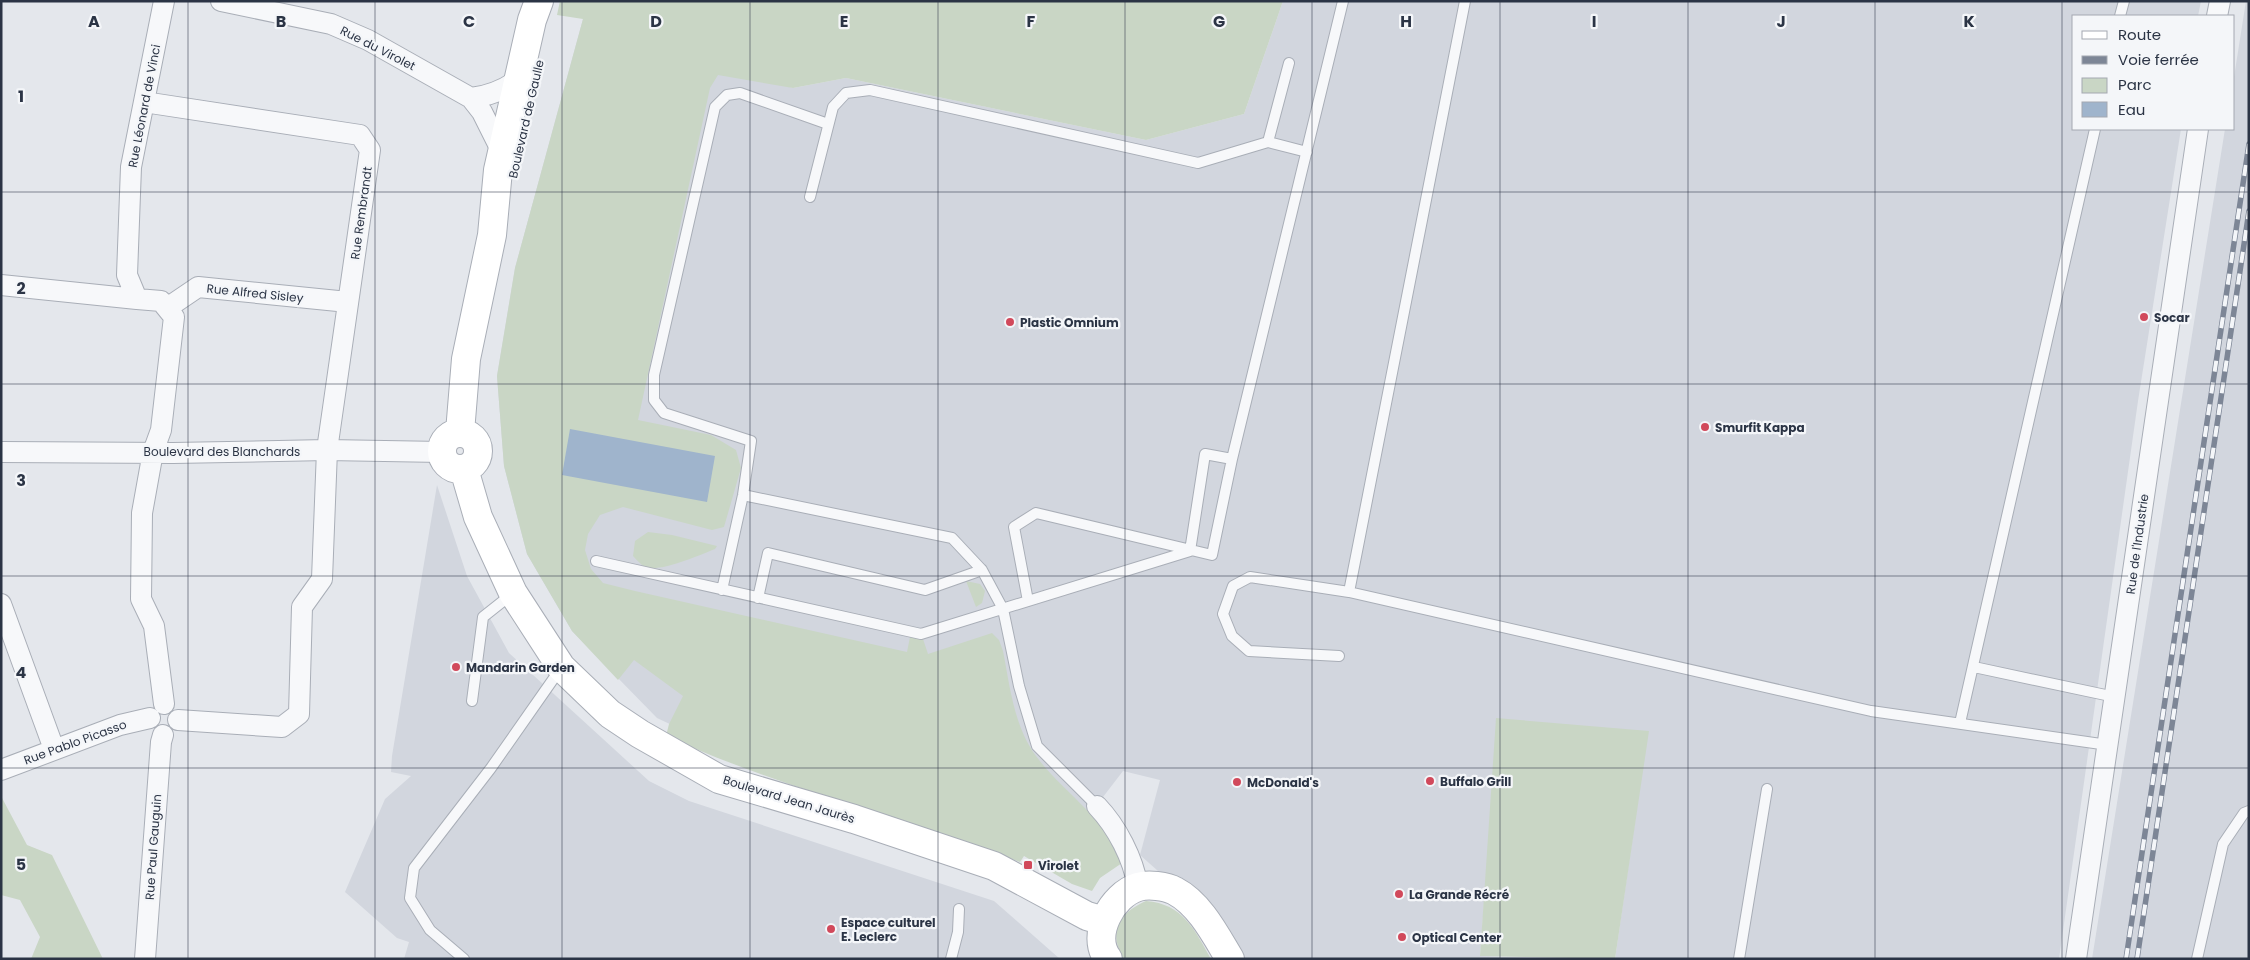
<svg xmlns="http://www.w3.org/2000/svg" width="2250" height="960" font-family="Poppins,sans-serif">
	<rect width="100%" height="100%" fill="#e4e7ec"/>
	<!-- built -->
	<path fill="#d2d6de" d="M1283 1H2201L2198 16H2074V129H2181L2138 401 2059 959H1615L1648 731 1488 851 1480 956 1557 959H1240L1201 893 1158 871 1140 855 1160 780 1123 771 1073 836 725 750 657 718 572 631 527 554 504 466 497 376 515 268 583 19 793 88 846 78 1146 140 1244 114Z
		M2246 1H2249V959H2092L2225 129H2234V77Z
		M437 485 467 576 509 653 649 781 689 801 994 901 1060 959H404L409 942 397 938 345 892 385 799 411 776 391 772 392 756Z"/>
	<!-- green -->
	<path fill="#c9d6c5" d="M560 1H1283L1244 114 1146 140 846 78 793 88 718 75 710 88 638 420 711 435 736 450 741 468 724 527 712 530 623 507 600 515 588 534 585 550 591 569 603 583 635 591 907 652 910 637 923 639 928 654 992 633 999 640 1003 651C1010 687 1014 726 1036 756 1063 793 1107 818 1122 863L1100 878 1092 891 1072 884 1024 856 1020 862C904 817 780 788 666 736L669 724 683 696 634 660 618 680 572 631 527 554 504 466 497 376 515 268 583 19 557 15Z
		M648 532 672 535 717 546 715 549C700 555 659 573 645 567 641 565 637 560 633 556L635 541Z
		M966 581 980 584 985 591 982 603 976 607Z
		M1496 718 1649 731 1615 959 1480 956Z
		M1 796 27 845 52 855 103 959H31L40 937 20 900 1 895Z
		M1146 901C1183 904 1194 929 1211 959H1124C1107 931 1119 913 1146 901Z"/>
	<!-- water -->
	<path fill="#9fb4cc" d="M570 429 715 456 707 502 562 475Z"/>
	<g fill="none" stroke-linecap="round" stroke-linejoin="round">
		<!-- service casing -->
		<g stroke="#a9aeb7" stroke-width="12">
			<path id="service" d="M1465 1 1349 592 1871 711 2108 745
				M2120 16 2124 1
				M1289 63 1268 142 1307 152
				M810 197 833 107 846 93 870 90 1198 163 1268 142
				M743 495 952 538 982 570
				M596 561 921 634 1190 551 1205 454 1232 459 1343 1
				M722 590 743 495 751 441 664 413 654 400V375L715 107 727 95 740 93 828 124
				M758 598 768 553 925 590 982 570 1003 609 1019 686 1037 746 1097 806
				M1028 601 1014 527 1036 513 1212 555 1232 459
				M1339 656 1249 651 1232 636 1223 614 1233 586 1250 577 1349 592
				M1974 667 2115 697
				M472 701 483 617 512 594
				M1960 723 2095 129
				M464 959 430 930 410 898 414 868 491 768 561 668
				M951 959 958 932 959 909
				M1739 959 1767 789
				M2197 959 2223 844 2244 813 2249 811"/>
		</g>
		<!-- minor casing -->
		<g stroke="#a9aeb7" stroke-width="22">
			<path id="minor" d="M164 1 131 167 127 275 137 299 161 301 174 317 161 430 153 452 142 513 141 599 154 626 164 704
				M221 1 331 24 368 40 471 98 482 112 502 152
				M2217 16 2220 1
				M471 98C489 96 504 90 519 79
				M144 102 360 135 370 150 327 450 322 579 302 607 299 714 282 727 178 720
				M1 285 137 299
				M167 308 198 287 348 302
				M1 452 173 453 327 450 442 452
				M1 604 54 749
				M1 770 120 725 150 718
				M1097 806C1117 827 1133 858 1138 887
				M145 959 161 742 163 735
				M2076 959 2198 129"/>
		</g>
		<!-- secondary casing -->
		<g stroke="#a9aeb7" stroke-width="30">
			<path id="secondary" d="M460 432 466 359 492 235 498 170 532 20 539 1
				M442 451a18 18 0 1 1 36 0a18 18 0 1 1-36 0Z
				M464 469 478 517 513 593 561 667 610 714 640 734 719 779 854 819 994 866 1087 916 1104 921
				M1108 959C1090 935 1112 895 1138 887 1148 884 1166 886 1175 891 1200 904 1216 936 1230 959"/>
		</g>
		<!-- service -->
		<use href="#service" stroke="#f7f8fa" stroke-width="10"/>
		<!-- minor -->
		<use href="#minor" stroke="#f7f8fa" stroke-width="20"/>
		<!-- secondary -->
		<use href="#secondary" stroke="#fff" stroke-width="28"/>
		<!-- rail casing -->
		<g stroke="#7d8696" stroke-width="5.5">
			<path id="rail" d="M2126 959 2249 144
				M2137 959 2249 211"/>
		</g>
		<!-- rail -->
		<use href="#rail" stroke="#f4f6f9" stroke-width="4" stroke-dasharray="11" stroke-linecap="butt"/>
	</g>
	<!-- grid -->
	<path fill="none" stroke="#2b3445" stroke-width="1" stroke-opacity="0.55" d="M188 1V959M375 1V959M562 1V959M750 1V959M938 1V959M1125 1V959M1312 1V959M1500 1V959M1688 1V959M1875 1V959M2062 1V959M1 192H2249M1 384H2249M1 576H2249M1 768H2249"/>
	<!-- markers -->
	<g fill="#d1495b" stroke="#f4f6f9" stroke-width="2">
		<circle cx="2144" cy="317" r="5"/>
		<circle cx="1010" cy="322" r="5"/>
		<circle cx="1705" cy="427" r="5"/>
		<circle cx="456" cy="667" r="5"/>
		<circle cx="1430" cy="781" r="5"/>
		<circle cx="1237" cy="782" r="5"/>
		<rect x="1023" y="860" width="10" height="10" rx="2.5"/>
		<circle cx="1399" cy="894" r="5"/>
		<circle cx="831" cy="929" r="5"/>
		<circle cx="1402" cy="937" r="5"/>
	</g>
	<g text-anchor="middle" dominant-baseline="central" stroke-width="4.5" stroke-linejoin="round" paint-order="stroke">
		<!-- street labels -->
		<g font-size="12" fill="#2b3445" stroke="#f4f6f9">
			<text transform="translate(378 48) rotate(27)">Rue du Virolet</text>
			<text transform="translate(144 106) rotate(-79)">Rue Léonard de Vinci</text>
			<text transform="translate(526 119) rotate(-77)">Boulevard de Gaulle</text>
			<text transform="translate(361 213) rotate(-82)">Rue Rembrandt</text>
			<text transform="translate(255 293) rotate(6)">Rue Alfred Sisley</text>
			<text x="222" y="451">Boulevard des Blanchards</text>
			<text transform="translate(2137 544) rotate(-82)">Rue de l'Industrie</text>
			<text transform="translate(75 742) rotate(-20)">Rue Pablo Picasso</text>
			<text transform="translate(789 799) rotate(17)">Boulevard Jean Jaurès</text>
			<text transform="translate(153 847) rotate(-86)">Rue Paul Gauguin</text>
		</g>
		<!-- poi labels -->
		<g font-size="12" font-weight="bold" fill="#2b3445" stroke="#f4f6f9" text-anchor="start">
			<text x="2154" y="317">Socar</text>
			<text x="1020" y="322">Plastic Omnium</text>
			<text x="1715" y="427">Smurfit Kappa</text>
			<text x="466" y="667">Mandarin Garden</text>
			<text x="1440" y="781">Buffalo Grill</text>
			<text x="1247" y="782">McDonald's</text>
			<text x="1038" y="865">Virolet</text>
			<text x="1409" y="894">La Grande Récré</text>
			<text x="841" y="922">Espace culturel<tspan x="841" dy="14">E. Leclerc</tspan></text>
			<text x="1412" y="937">Optical Center</text>
		</g>
	</g>
	<g font-size="16" text-anchor="middle" font-weight="bold" fill="#2b3445" stroke="#f4f6f9" stroke-width="4.5" stroke-linejoin="round" paint-order="stroke">
		<text x="94" y="27">A</text>
		<text x="281" y="27">B</text>
		<text x="469" y="27">C</text>
		<text x="656" y="27">D</text>
		<text x="844" y="27">E</text>
		<text x="1031" y="27">F</text>
		<text x="1219" y="27">G</text>
		<text x="1406" y="27">H</text>
		<text x="1594" y="27">I</text>
		<text x="1781" y="27">J</text>
		<text x="1969" y="27">K</text>
		<text x="21" y="102">1</text>
		<text x="21" y="294">2</text>
		<text x="21" y="486">3</text>
		<text x="21" y="678">4</text>
		<text x="21" y="870">5</text>
	</g>
	<!-- border -->
	<rect width="2250" height="960" fill="none" stroke="#2b3445" stroke-width="5"/>
	<!-- legend -->
	<rect x="2072" y="15" width="162" height="115" fill="#f4f6f9" stroke="#a4a8b1"/>
	<rect x="2082" y="31" width="25" height="8" fill="#ffffff" stroke="#a4a8b1"/>
	<text x="2118" y="40" font-size="15" fill="#2b3445">Route</text>
	<rect x="2082" y="56" width="25" height="8" fill="#7d8696" stroke="#a4a8b1"/>
	<text x="2118" y="65" font-size="15" fill="#2b3445">Voie ferrée</text>
	<rect x="2082" y="78" width="25" height="15" fill="#c9d6c5" stroke="#a4a8b1"/>
	<text x="2118" y="90" font-size="15" fill="#2b3445">Parc</text>
	<rect x="2082" y="102" width="25" height="15" fill="#9fb4cc" stroke="#a4a8b1"/>
	<text x="2118" y="115" font-size="15" fill="#2b3445">Eau</text>
</svg>
